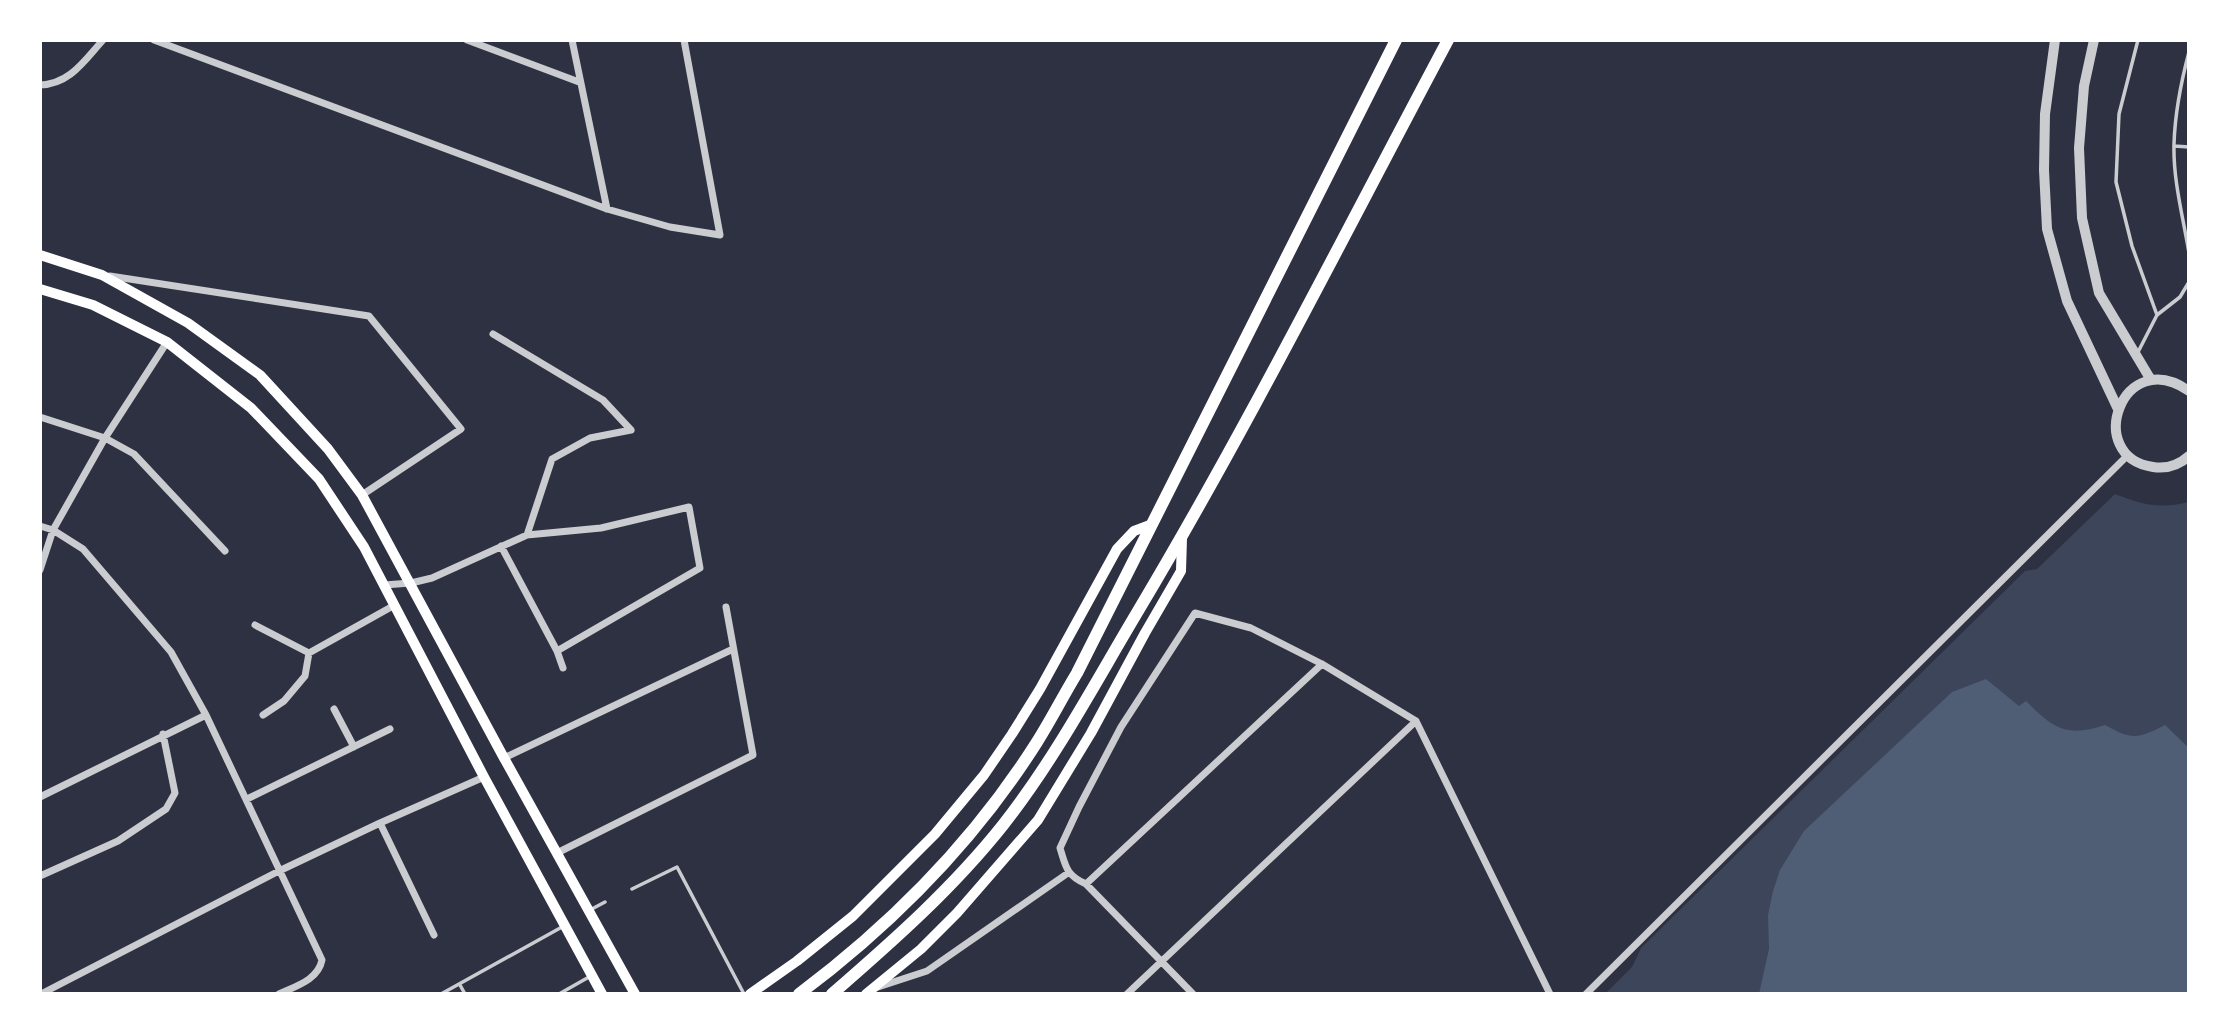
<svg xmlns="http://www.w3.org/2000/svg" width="2229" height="1034" font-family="'Fira Sans',sans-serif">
	<rect width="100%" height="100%" fill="#2d3142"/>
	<!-- green -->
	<path fill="#3c4559" d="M2115 494C2143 505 2159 509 2189 502V994H1605L1632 967 1641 948 2025 571 2037 569Z"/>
	<!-- water -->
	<path fill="#4f5d75" d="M1986 679 2019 706 2026 701C2053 728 2066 738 2105 725 2132 740 2138 739 2165 725L2189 748V994H1759L1769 949 1768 915 1773 891 1780 870 1804 831 1952 692Z"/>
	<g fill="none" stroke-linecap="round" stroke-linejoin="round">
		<!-- service -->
		<path stroke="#caccd0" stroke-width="3.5" d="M2189 52C2181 82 2175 112 2174 144 2173 180 2183 217 2189 253
			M2174 146 2189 147
			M2157 315 2180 297 2189 282
			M2137 354 2157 315 2132 246 2116 182 2119 114 2138 40
			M632 889 677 867 744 994
			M590 910 605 902
			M460 985 465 994
			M441 994 562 927
			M559 994 589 977"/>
		<!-- minor -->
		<path stroke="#caccd0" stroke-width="7" d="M154 40 607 209 670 227 720 235 684 40
			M467 40 579 82
			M572 40 607 209
			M40 85C70 84 84 61 103 40
			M110 276 369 316 461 429 362 495
			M493 334 603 400 631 430
			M40 417 105 438 134 454 225 551
			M40 526 53 530 83 549 171 652 206 715 322 960C318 980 296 986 279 994
			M527 535 552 459 590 438 631 430
			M501 546 557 651 563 668
			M40 570 53 530 105 438 167 342
			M384 585 411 583 432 578 527 535 601 528 689 507 700 568 557 651
			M255 625 309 653 393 606
			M334 709 354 747
			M263 715 284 701 305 676 309 653
			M504 758 733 649
			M40 797 206 715
			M247 799 390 729
			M380 823 434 935
			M557 853 753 755 726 607
			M40 876 118 841 166 809 175 793 163 734
			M1086 884 1322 664
			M878 987 927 971 1068 873
			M41 994 279 871 380 823 484 777
			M1127 994 1416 721
			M1193 994 1086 884C1066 875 1066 867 1060 848L1079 807 1121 727 1195 613 1251 628 1322 664 1416 721 1550 994
			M1586 994 2128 455"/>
		<!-- tertiary -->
		<path stroke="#caccd0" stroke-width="10" d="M2055 40 2045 114 2044 170 2047 229 2067 301 2118 409
			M2094 40 2084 86 2079 148 2082 218 2099 293 2151 380
			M2189 391C2122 344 2083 457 2153 467 2166 469 2179 465 2189 456"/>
		<!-- secondary -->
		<path stroke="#fff" stroke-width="10" d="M40 255 102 275 188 323 260 375 328 449 362 495 504 758 635 994
			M40 289 93 305 167 342 251 408 319 479 364 547 484 777 602 994
			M750 994 797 961 853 916 935 834 984 775 1012 734 1040 689 1117 549 1134 531 1150 525
			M866 994 921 949 957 913 1038 820 1091 733 1145 633 1181 571 1182 538"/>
		<!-- primary -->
		<path stroke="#fff" stroke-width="12" d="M799 994C891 925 975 840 1037 742 1051 720 1063 696 1077 673L1396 40
			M832 994C893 941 953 888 1003 825 1055 759 1095 683 1138 611 1249 425 1346 231 1448 40"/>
	</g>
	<!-- border -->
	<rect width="2229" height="1034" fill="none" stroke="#ffffff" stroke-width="84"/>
</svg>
